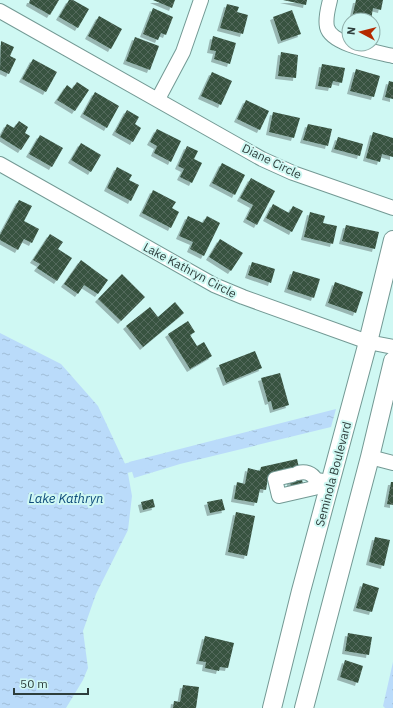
<svg xmlns="http://www.w3.org/2000/svg" width="393" height="708" font-family="'IBM Plex Sans',sans-serif">
	<defs>
		<pattern id="water-ripples" width="26" height="14" patternUnits="userSpaceOnUse"><rect width="26" height="14" fill="#badbfa"/><path d="M2 4q2-2 4 0t4 0M15 11q2-2 4 0t4 0" fill="none" stroke="#a0bdd7"/></pattern>
		<pattern id="building-cross-hatch" width="8" height="8" patternUnits="userSpaceOnUse"><rect width="8" height="8" fill="#375241"/><path d="M0 0l8 8M0 8l8-8" fill="none" stroke="#52695b"/></pattern>
		<filter id="shadow"><feDropShadow dx="-3" dy="3" stdDeviation="0" flood-color="#0004"/></filter>
	</defs>
	<rect width="100%" height="100%" fill="#cff8f3"/>
	<!-- water -->
	<path fill="url(#water-ripples)" d="M0 333 61 364 98 406 127 468 132 496 128 530 96 594 83 631 88 668 83 680 66 708H0Z
		M336 409 331 427 180 464 134 478 129 462Z
		M393 662V708H385L383 706Z"/>
	<g fill="none" stroke-linecap="round" stroke-linejoin="round">
		<!-- canal -->
		<path stroke="#badbfa" stroke-width="10" d="M127 468 144 464"/>
	</g>
	<!-- building -->
	<path fill="url(#building-cross-hatch)" filter="url(#shadow)" d="M30 0H59L50 15 29 3Z
		M69 0H73L89 9 78 28 59 17Z
		M153 0H175L172 8Z
		M283 0H307L306 5Z
		M356 0H383L381 10 373 8 371 20H362L352 18Z
		M227 4 239 7 237 12 248 15 243 34 220 28Z
		M153 8 173 17 166 35 161 33 158 40 143 34Z
		M292 10 301 34 281 41 273 17Z
		M99 16 122 29 111 49 88 36Z
		M213 36 236 43 230 64 214 59 216 51 210 50Z
		M135 37 159 46 150 70 126 61Z
		M1 41 14 47 10 56 16 59 9 74 0 70Z
		M281 52 298 55 296 78 278 76Z
		M33 59 57 72 46 92 22 79Z
		M322 64 345 68 342 83 333 81 331 88 318 86Z
		M356 69 380 76 374 97 350 91Z
		M212 72 232 81 221 105 201 96Z
		M389 81 393 82V99L385 97Z
		M77 82 89 90 75 111 57 100 67 85 72 89Z
		M95 92 119 106 107 128 83 114Z
		M246 100 269 111 260 130 237 119Z
		M127 110 139 117 135 124 141 128 133 142 115 132Z
		M273 112 300 118 294 138 269 132Z
		M19 121 28 127 25 133 30 136 21 150 0 137 7 124 14 128Z
		M308 124 332 129 328 146 303 140Z
		M157 129 181 141 171 162 154 153 157 146 150 142Z
		M373 132 393 138V157L382 154 380 162 366 158Z
		M40 135 63 148 52 167 29 154Z
		M338 137 363 144 360 156 334 149Z
		M81 143 101 155 91 172 71 160Z
		M187 146 198 151 194 159 202 163 192 183 180 177 184 169 178 166Z
		M222 163 245 175 235 195 212 183Z
		M117 167 132 175 129 180 139 185 131 201 107 188Z
		M251 178 275 191 257 225 246 219 253 205 240 198Z
		M153 190 176 202 172 208 179 212 171 228 142 213Z
		M19 200 32 206 24 221 39 229 32 243 24 239 18 250 0 240V235Z
		M273 204 289 213 293 206 303 211 292 232 266 218Z
		M310 212 325 216 323 223 337 226 333 244 304 237Z
		M188 216 203 223 207 216 220 223 204 256 190 249 193 242 179 236Z
		M346 225 379 232 375 249 342 241Z
		M50 234 63 242 58 249 72 258 57 281 37 268 40 264 33 260Z
		M220 239 243 253 231 271 209 257Z
		M81 260 108 280 98 294 84 285 78 294 64 284Z
		M252 262 275 269 271 283 248 275Z
		M293 271 320 279 314 298 287 289Z
		M122 274 145 297 121 321 98 299Z
		M335 282 363 292 356 313 328 303Z
		M175 302 184 313 143 347 126 326 150 307 158 317Z
		M188 321 195 332 190 335 197 346 204 342 212 356 190 369 168 334Z
		M255 351 262 368 226 383 219 365Z
		M280 373 289 405 273 410 271 401 268 402 261 378Z
		M297 459 304 488 292 490 289 478 291 472 268 478 266 490 260 489 257 503 234 499 237 482 245 484 248 468 260 471 261 467Z
		M391 482H393V505L387 504Z
		M153 499 155 507 143 510 141 502Z
		M222 499 225 510 210 513 207 502Z
		M236 512 255 516 247 556 228 552Z
		M375 537 390 540 384 566 369 562Z
		M363 583 379 588 372 612 356 608Z
		M348 633 372 637 369 655 345 651Z
		M205 636 234 643 228 668 220 667 219 671 205 668 206 662 199 661Z
		M345 660 363 666 358 683 340 677Z
		M183 685 199 687 196 708H173L174 701 180 702Z"/>
	<g fill="none" stroke-linecap="round" stroke-linejoin="round">
		<!-- minor casing -->
		<g stroke="#739994" stroke-width="16">
			<path id="minor" d="M330 0C328 9 325 18 327 27 331 45 377 52 393 56
				M0 11 262 159 293 173 393 208
				M158 99 183 52 201 0
				M0 164 214 285 243 297 368 342 393 347
				M370 457 393 463
				M298 473C305 471 312 473 316 480
				M292 475 275 479 279 496 314 488 316 480 330 482"/>
		</g>
		<!-- major casing -->
		<g stroke="#739994" stroke-width="20">
			<path id="major" d="M272 708 301 591 368 342 393 240
				M304 708 370 457 393 361"/>
		</g>
		<!-- minor -->
		<use href="#minor" stroke="#fff" stroke-width="14"/>
		<!-- major -->
		<use href="#major" stroke="#fff" stroke-width="18"/>
	</g>
	<g text-anchor="middle" dominant-baseline="central" stroke-width="4" stroke-linejoin="round" paint-order="stroke">
		<!-- street labels -->
		<g font-size="12" fill="#2e3e3c" stroke="#cff8f3">
			<text transform="translate(272 161) rotate(26)">Diane Circle</text>
			<text transform="translate(190 270) rotate(28)">Lake Kathryn Circle</text>
			<text transform="translate(333 474) rotate(-75)">Seminola Boulevard</text>
		</g>
		<!-- water labels -->
		<g font-size="13" font-style="italic" fill="#0d4b7a" stroke="#cff8f3">
			<text x="66" y="498">Lake Kathryn</text>
		</g>
	</g>
	<!-- north arrow -->
	<g transform="translate(361 32) rotate(277)"><circle r="19" fill="#cff8f3" stroke="#8faeaa"/>
	<path d="M0-3L7 15L0 10L-7 15Z" fill="#b52a00"/>
	<text y="-6" font-size="11" font-weight="bold" text-anchor="middle" fill="#2e3e3c">N</text>
	</g>
	<!-- scale -->
	<path d="M14 688v6h74v-6" fill="none" stroke="#2e3e3c" stroke-width="2"/>
	<text x="20" y="688" font-size="12" fill="#2e3e3c" stroke="#cff8f3" stroke-width="3" paint-order="stroke">50 m</text>
</svg>
